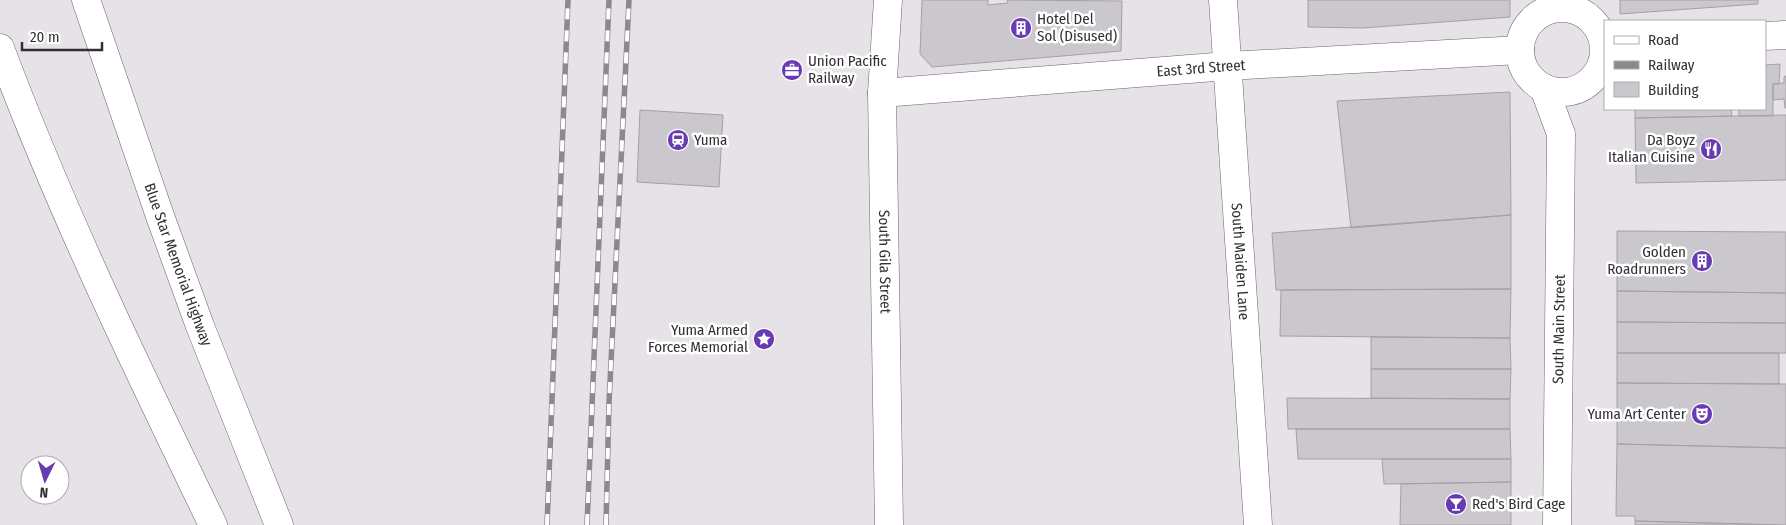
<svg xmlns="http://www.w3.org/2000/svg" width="1786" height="525" font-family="'Fira Sans Condensed',sans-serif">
	<rect width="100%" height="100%" fill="#e6e2e7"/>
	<!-- building -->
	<path fill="#cac7cd" stroke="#a4a1a6" d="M922 0H988V5L1008 3 1007 0 1122 1 1121 51 932 67 920 54Z
		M1308 0H1510V17L1363 28 1308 27Z
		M1620 0H1758V4L1620 14Z
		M1780 64 1779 84H1773V116H1739V109H1765V65Z
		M1786 76V108H1785L1784 99 1773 100V84L1784 83V77Z
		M1510 92 1511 215 1351 228 1337 101Z
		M1635 109H1731L1732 116 1635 118Z
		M640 110 723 115 719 187 637 182Z
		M1786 115V180L1636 183 1635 118Z
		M1511 215V289L1276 290 1272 233Z
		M1617 231 1786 232V293L1617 291Z
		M1511 289 1510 338 1280 336 1281 290Z
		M1617 291 1786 293V323L1617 322Z
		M1617 322 1786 323V353H1617Z
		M1371 337 1510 338 1511 369H1371Z
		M1617 353H1779V384L1617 383Z
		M1371 369H1511L1510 399 1371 398Z
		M1617 383 1786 384V448L1617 444Z
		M1287 398 1510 399V429H1288Z
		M1296 429H1510L1511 459H1298Z
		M1617 444 1786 448V525L1635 521V516H1616Z
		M1382 459H1511V482L1384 484Z
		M1511 482V525H1400L1401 484Z
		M1635 521 1776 525H1635Z"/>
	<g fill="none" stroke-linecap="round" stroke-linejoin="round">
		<!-- street casing -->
		<g stroke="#69666b" stroke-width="29">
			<g id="street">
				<path id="s1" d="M888 0 882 93 889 525"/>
				<path id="s2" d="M1223 0 1258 525"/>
				<circle cx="1562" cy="50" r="42"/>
				<path d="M1765 36 1786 35"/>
				<path d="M1544 88 1561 134 1557 525"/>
				<path id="s3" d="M882 93 1228 66 1520 50"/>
			</g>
		</g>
		<!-- highway casing -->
		<g stroke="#69666b" stroke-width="29">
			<g id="highway">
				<path id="s4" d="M86 0 160 216 200 326 279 525"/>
				<path d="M0 48C61 211 137 368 213 525"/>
			</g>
		</g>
		<!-- street -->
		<use href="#street" stroke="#fff" stroke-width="28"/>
		<!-- highway -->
		<use href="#highway" stroke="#fff" stroke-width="28"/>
		<!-- rail casing -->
		<g stroke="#8b898c" stroke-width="5.5">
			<path id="rail" d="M547 525 568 0
				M587 525 609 0
				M606 525 609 403 629 0"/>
		</g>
		<!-- rail -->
		<use href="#rail" stroke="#fff" stroke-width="4" stroke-dasharray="11" stroke-linecap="butt"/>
	</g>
	<!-- icons -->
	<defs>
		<g id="building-disc" transform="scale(1.125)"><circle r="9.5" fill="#683bb2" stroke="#fff"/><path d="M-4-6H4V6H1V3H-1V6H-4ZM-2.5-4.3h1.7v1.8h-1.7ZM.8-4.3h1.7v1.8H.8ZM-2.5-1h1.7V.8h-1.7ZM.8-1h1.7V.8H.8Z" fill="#fff"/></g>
		<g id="office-disc" transform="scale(1.125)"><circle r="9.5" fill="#683bb2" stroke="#fff"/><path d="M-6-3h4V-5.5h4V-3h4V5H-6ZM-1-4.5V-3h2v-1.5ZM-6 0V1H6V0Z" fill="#fff"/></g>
		<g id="station-disc" transform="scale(1.125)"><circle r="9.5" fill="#683bb2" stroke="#fff"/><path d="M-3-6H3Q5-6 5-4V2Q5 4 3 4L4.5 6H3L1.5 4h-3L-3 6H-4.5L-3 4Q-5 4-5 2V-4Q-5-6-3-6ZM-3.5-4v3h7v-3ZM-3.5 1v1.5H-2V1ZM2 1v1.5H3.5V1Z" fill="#fff"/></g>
		<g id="restaurant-disc" transform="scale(1.125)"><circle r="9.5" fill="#683bb2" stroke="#fff"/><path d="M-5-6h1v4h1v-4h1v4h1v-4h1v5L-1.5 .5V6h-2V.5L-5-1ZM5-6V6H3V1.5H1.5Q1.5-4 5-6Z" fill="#fff"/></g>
		<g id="sight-disc" transform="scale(1.125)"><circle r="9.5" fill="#683bb2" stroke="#fff"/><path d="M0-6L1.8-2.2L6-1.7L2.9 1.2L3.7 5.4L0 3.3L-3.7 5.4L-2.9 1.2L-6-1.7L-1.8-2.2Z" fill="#fff"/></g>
		<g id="theatre-disc" transform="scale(1.125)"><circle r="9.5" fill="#683bb2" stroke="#fff"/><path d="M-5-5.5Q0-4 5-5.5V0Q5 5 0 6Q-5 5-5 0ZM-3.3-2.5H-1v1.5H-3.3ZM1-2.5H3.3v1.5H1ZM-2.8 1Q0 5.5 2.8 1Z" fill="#fff"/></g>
		<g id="bar-disc" transform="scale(1.125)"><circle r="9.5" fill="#683bb2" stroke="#fff"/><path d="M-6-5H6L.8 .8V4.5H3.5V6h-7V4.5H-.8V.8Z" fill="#fff"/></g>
	</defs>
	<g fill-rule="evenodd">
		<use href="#building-disc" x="1021" y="28"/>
		<use href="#office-disc" x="792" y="70"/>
		<use href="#station-disc" x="678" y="140"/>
		<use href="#restaurant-disc" x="1711" y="149"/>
		<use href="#building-disc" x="1702" y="261"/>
		<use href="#sight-disc" x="764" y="339"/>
		<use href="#theatre-disc" x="1702" y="414"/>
		<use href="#bar-disc" x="1456" y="504"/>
	</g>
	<g text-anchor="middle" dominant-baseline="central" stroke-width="5" stroke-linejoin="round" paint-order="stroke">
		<!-- poi labels -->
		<g font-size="15" fill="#313032" stroke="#fff" text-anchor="start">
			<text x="1037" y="19">Hotel Del<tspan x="1037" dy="17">Sol (Disused)</tspan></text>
			<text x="808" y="61">Union Pacific<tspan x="808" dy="17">Railway</tspan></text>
			<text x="694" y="140">Yuma</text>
			<text x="1695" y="140" text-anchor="end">Da Boyz<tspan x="1695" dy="17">Italian Cuisine</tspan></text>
			<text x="1686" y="252" text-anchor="end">Golden<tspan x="1686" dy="17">Roadrunners</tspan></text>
			<text x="748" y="330" text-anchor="end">Yuma Armed<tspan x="748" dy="17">Forces Memorial</tspan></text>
			<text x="1686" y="414" text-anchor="end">Yuma Art Center</text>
			<text x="1472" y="504">Red's Bird Cage</text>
		</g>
		<!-- street labels -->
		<g font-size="15" fill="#313032" stroke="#fff">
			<text stroke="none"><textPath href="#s3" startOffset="320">East 3rd Street</textPath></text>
			<text stroke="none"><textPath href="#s1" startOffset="262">South Gila Street</textPath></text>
			<text stroke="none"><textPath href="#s2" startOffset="262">South Maiden Lane</textPath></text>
			<text stroke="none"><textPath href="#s4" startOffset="280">Blue Star Memorial Highway</textPath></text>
			<text transform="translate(1559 329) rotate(-89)">South Main Street</text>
		</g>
	</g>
	<!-- legend -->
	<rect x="1604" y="20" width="162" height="90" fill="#ffffff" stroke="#adacad"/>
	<rect x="1614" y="36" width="25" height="8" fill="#ffffff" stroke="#adacad"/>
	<text x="1648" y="45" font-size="15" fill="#313032">Road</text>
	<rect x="1614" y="61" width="25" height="8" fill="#8b898c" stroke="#adacad"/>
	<text x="1648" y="70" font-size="15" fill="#313032">Railway</text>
	<rect x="1614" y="82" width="25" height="15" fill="#cac7cd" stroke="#adacad"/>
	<text x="1648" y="95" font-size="15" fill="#313032">Building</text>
	<!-- north arrow -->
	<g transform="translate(45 480) rotate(185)"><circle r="24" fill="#ffffff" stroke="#adacad"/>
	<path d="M0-4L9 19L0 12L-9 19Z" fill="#683bb2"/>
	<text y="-8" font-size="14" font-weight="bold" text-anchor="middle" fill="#313032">N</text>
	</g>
	<!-- scale -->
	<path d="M22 42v8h80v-8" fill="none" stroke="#313032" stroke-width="2.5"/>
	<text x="30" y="42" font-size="15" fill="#313032" stroke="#ffffff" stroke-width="4" paint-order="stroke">20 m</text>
</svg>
